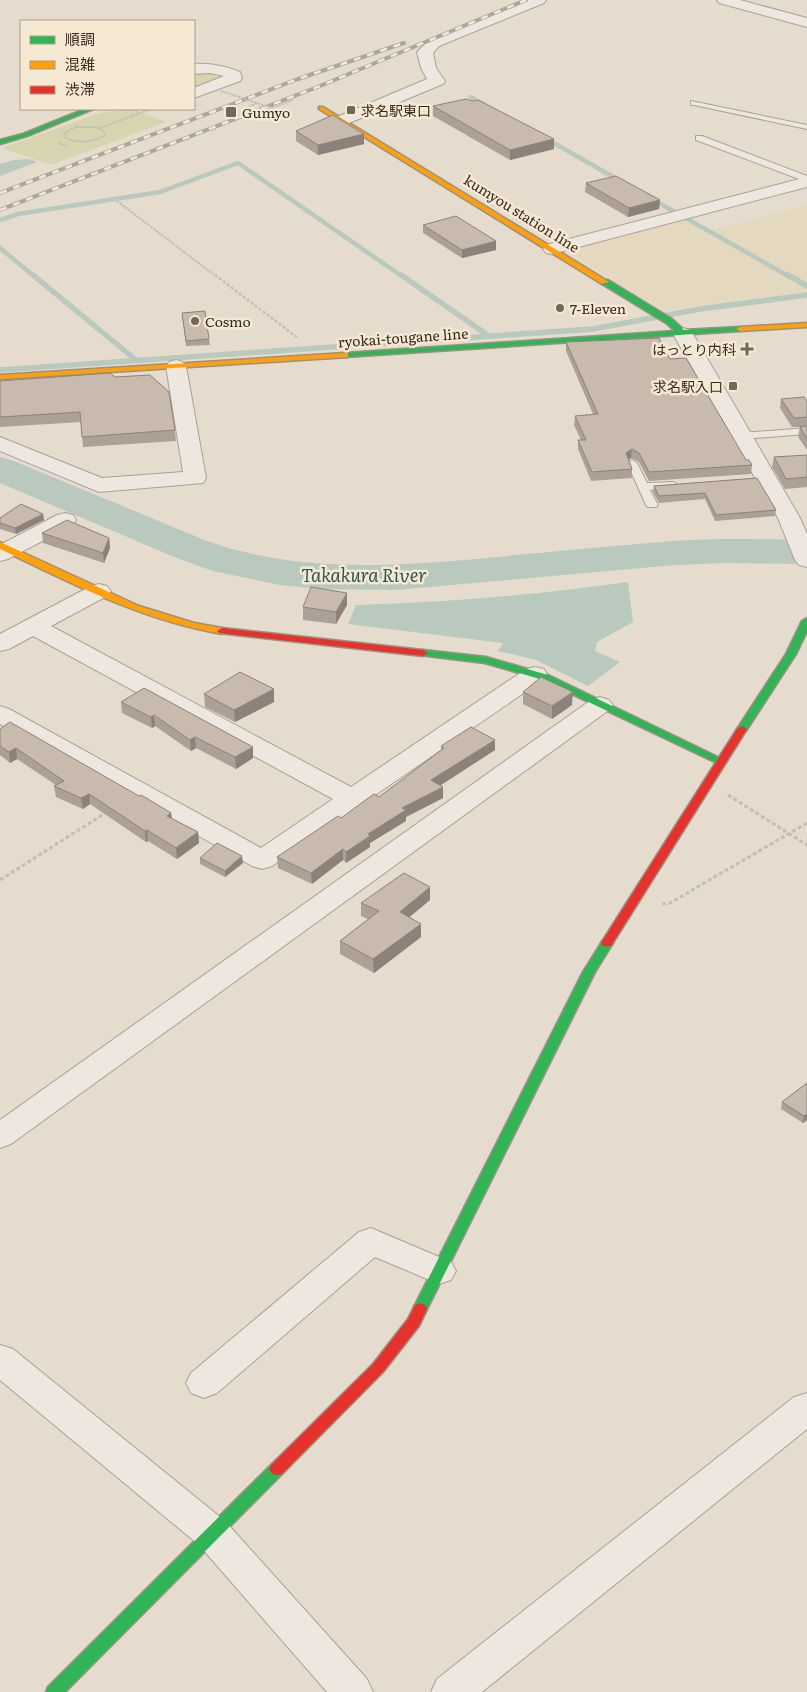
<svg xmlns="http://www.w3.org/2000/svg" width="807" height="1692" font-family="Literata,'Noto Sans JP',serif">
	<rect width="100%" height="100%" fill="#e5dccd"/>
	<!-- farmland -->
	<path fill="#e4d9be" d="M807 205V292L663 311 573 255 581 246 682 219 705 232Z"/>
	<!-- green -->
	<path fill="#d7d4af" d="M209 73 222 77 221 81 194 91V74Z
		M132 109 166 122 51 165 2 148 100 113Z"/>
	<!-- water -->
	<path fill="#b9c9be" d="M29 159 37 162 0 176V164L14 160Z
		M628 582 633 622 597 642 595 651 620 662 588 686 536 660 498 651 503 643 348 624 356 605C447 602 538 595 628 582Z"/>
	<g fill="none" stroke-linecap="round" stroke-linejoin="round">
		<!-- stream-far1 -->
		<path stroke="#b9c9be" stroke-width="4.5" d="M471 97 485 105
			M545 138 622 182
			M652 199 790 277
			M0 220 18 214 160 192 238 163 403 277
			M0 248 35 277"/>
		<!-- stream -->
		<path stroke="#b9c9be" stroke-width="5.5" d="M33 275 136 360
			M401 275 489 336
			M788 275 807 286
			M0 370 593 329 700 309 807 295"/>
		<!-- river -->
		<path fill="#b9c9be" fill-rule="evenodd" d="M0 457 14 461 207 541C318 580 435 562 549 552 591 548 633 544 674 541 718 538 763 539 807 540V564L726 563 675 565 396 590 320 589 280 585 213 571 179 559 0 483Z"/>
		<!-- lane casing -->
		<g stroke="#aaa196" stroke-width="2">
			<path id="lane" d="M691 101 807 125V129L694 105H691Z
				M696 136H702L807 176V182L696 140Z
				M807 428V434L742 439 737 436 742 433Z
				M632 460 637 463 647 483 673 482 678 485 673 488 650 490 658 505 656 507H648L646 505 627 463Z"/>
		</g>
		<!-- street casing -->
		<g stroke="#aaa196" stroke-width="2">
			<path id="street" d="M526 0H546L544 3 439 46 433 53 436 68 445 81 443 84 349 123H337L335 120 337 117 427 79 421 68 417 52 429 40Z
				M717 0H740L807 18V27L719 3Z
				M194 64C210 63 225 66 240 72L242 78 240 81 194 98V88L224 76 210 73 194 74Z
				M807 177V187L552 254 546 253 543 249 546 245Z
				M683 328 690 330 693 334 800 518 807 534V567L799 565 795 560 778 518 673 334 676 330Z
				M176 360 183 362 186 366 206 478 203 483 99 492 0 451V437L102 478 183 472 166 366 169 362Z
				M65 513 73 515 76 520 73 525 8 559 0 561V545L57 515Z
				M99 584 107 586 111 591 107 596 51 626 351 787 526 669 535 667 544 669 547 674 544 679 272 866 262 869 252 866 0 724V706L9 709 261 848 333 799 33 636 9 649 0 651V634L91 586Z
				M600 697 609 700 613 705 609 710 11 1144 0 1148V1120L591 700Z
				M371 1228 451 1262 456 1271 451 1280 439 1284 375 1257 217 1393 204 1398 191 1393 186 1383 191 1373 359 1232Z
				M0 1345 13 1349 225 1521 367 1679 373 1692H327L199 1545 0 1380Z
				M807 1393V1429L482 1692H431L437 1679 794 1397Z"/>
		</g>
		<!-- fast casing -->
		<g stroke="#9a9186" stroke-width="3">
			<path id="fast" d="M85 109H93L27 136 0 144V140L23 134Z
				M602 280H608L672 319 684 330 740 327 744 329 740 331 345 357 341 355 345 353 675 331 666 323 602 284Z
				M807 618V631L796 654 746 731H738L737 729 786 654 802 621Z
				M423 650 486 657 548 675 726 761 725 763H717L540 679 485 663 419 655 418 653Z
				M607 939 613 943 595 972 427 1309 425 1313 420 1315 415 1313 413 1309 583 972 603 940Z
				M277 1463 282 1464 285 1469 282 1474 65 1692H46L48 1687 272 1464Z"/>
		</g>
		<!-- slow casing -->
		<g stroke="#9a9186" stroke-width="3">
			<path id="slow" d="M319 107H323L609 282 602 284 319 109Z
				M807 323V327L740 331 736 329 740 327Z
				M345 353H348V357L0 379V375Z
				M0 542 139 606 194 623 222 628 227 631 222 634C141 620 73 584 0 549Z"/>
		</g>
		<!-- jam casing -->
		<g stroke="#9a9186" stroke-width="3">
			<path id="jam" d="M222 628 423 650 428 653 423 656 219 633 217 631Z
				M742 726 747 729 611 946H603L601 943 603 940 737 729Z
				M420 1303 425 1305 427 1309 419 1326 383 1372 282 1474 277 1475 272 1474 269 1469 272 1464 373 1364 408 1319 415 1305Z"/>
		</g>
		<!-- path-far2 -->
		<path stroke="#c5beb6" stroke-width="2" stroke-dasharray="2.5 1" stroke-linecap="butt" d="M272 108 293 100
			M242 110 257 103
			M76 127H95L103 130 105 135C93 143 78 143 65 138L64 133Z
			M100 128 151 109
			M58 143 67 146
			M117 201 217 277"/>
		<!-- path-far1 -->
		<path stroke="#c5beb6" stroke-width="2.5" stroke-dasharray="3 2" stroke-linecap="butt" d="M215 275 298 338"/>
		<!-- path -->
		<path stroke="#c5beb6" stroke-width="3" stroke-dasharray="4 2.5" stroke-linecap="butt" d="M728 795 807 845
			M0 880 107 812
			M662 904 670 903 807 823"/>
		<!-- lane -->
		<use href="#lane" fill="#ede7df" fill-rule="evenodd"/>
		<!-- street -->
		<use href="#street" fill="#ede7df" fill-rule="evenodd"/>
		<!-- fast -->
		<use href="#fast" fill="#30b455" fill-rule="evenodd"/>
		<!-- slow -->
		<use href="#slow" fill="#ff9f0a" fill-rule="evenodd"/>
		<!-- jam -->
		<use href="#jam" fill="#e5322d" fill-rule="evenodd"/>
		<!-- rail casing -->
		<g stroke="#aca69f" stroke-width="4">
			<path id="rail" d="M0 193 298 79 404 43
				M0 210 320 86 526 0"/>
		</g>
		<!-- rail -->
		<use href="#rail" stroke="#f6e9d3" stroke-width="2.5" stroke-dasharray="7" stroke-linecap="butt"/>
		<!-- path-bridge -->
		<path stroke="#c5beb6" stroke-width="2" stroke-dasharray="2.5 1" stroke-linecap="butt" d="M221 91 272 108"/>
	</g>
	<!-- wall -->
	<path fill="#ada096" d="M433 106 554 149 510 160 433 116Z
		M296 131 364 134V144L318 155 296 141Z
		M586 183 660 200 659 209 628 217 585 192Z
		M423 225 496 250 462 258 423 233Z
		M182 313 209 339 210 345 186 346Z
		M566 342 670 359 746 460 752 465 751 474 649 481 639 462 631 458 629 460 632 469V478L591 481 578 449V440H581L574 425 575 416 593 414 566 351Z
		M0 381 175 430 176 441 83 447 81 422 0 427Z
		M781 399 807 401V450L798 437 800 427H801H792L780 408Z
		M807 455V487L785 489 772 467 774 457Z
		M757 478 776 510 775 516 715 521 705 499 659 503 653 492 654 486Z
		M43 514 44 520 16 534 0 529V518Z
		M42 533 109 538 110 548 104 563 43 543Z
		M347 605 336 624 303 620V607Z
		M523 692 572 705 552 719 523 704Z
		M204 694 274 702 235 722 205 707Z
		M121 702 253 758 236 769 196 748 191 751 155 726 152 728 122 713Z
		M0 729 139 796 171 813 172 819 198 832 199 843 177 859 148 841 146 842 90 804 83 809 56 797 54 786 56 785 17 759 10 763 0 755Z
		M495 740V750L440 786 443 798 406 817V821L370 843V847L346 863 343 860 312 884 278 868 277 857 341 818 379 797 441 750V746Z
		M200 858 243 863 225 877 200 864Z
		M430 900 409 917 421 924V937L374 973 340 954V941L368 919 361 916V903Z
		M807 1083V1120L803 1123 781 1109 782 1102Z"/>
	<!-- shaded-wall -->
	<path fill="#8d827a" d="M364 134V144L318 155V145Z
		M554 139V149L510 160V150Z
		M660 200 659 209 628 217 629 208Z
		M496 241V250L462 258V250Z
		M632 449 631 458 625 462 626 453Z
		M43 514 44 520 16 534 15 528Z
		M109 538 110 548 104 563 103 553Z
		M347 593V605L336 624V612Z
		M274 689V702L235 722 234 710Z
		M573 692 572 705 552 719V706Z
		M154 715 155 726 152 728 151 717Z
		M195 737 196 748 191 751 190 740Z
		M495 740V750L431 791V780Z
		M253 747V758L236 769 235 757Z
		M16 748 17 759 10 763 9 752Z
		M443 787V798L406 817V821L370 843V847L346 863V852L368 834 402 808Z
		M89 794 90 804 83 809 81 798Z
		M171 813 172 824 167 816Z
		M147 830 148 841 146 842 145 831Z
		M198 832 199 843 177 859 176 848Z
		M343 849V860L312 884 311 873Z
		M242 856 243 863 225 877V871Z
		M430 887V900L400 925V912Z
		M421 924V937L374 973 373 959Z
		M807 1114V1120L803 1123 804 1116Z"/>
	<!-- building -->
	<path fill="#c9baae" stroke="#8d827a" d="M466 99 473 101 478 100 554 139 510 150 433 106Z
		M333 115 364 134 318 145 296 131Z
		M616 176 660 200 629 208 586 183Z
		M456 216 496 241 462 250 423 225Z
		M205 311 209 339 186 341 182 313Z
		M659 338 670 359 686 358 746 460H749L752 465 649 472 639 453 632 449 626 453 632 469 592 472 578 440H586L575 416 598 414 566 342Z
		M110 373 115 377 150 375 169 392 175 430 82 437 80 412 0 417V381Z
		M804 397 807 401V417L794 418 781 399Z
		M807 426V439L800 427Z
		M807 455V477L786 479 774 457Z
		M757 478 776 510 716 515 705 493 659 496 654 486Z
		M21 504 43 514 15 528 0 523V518Z
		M67 520 109 538 103 553 42 533Z
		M311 587 347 593 336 612 303 607Z
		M240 672 274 689 234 710 204 694Z
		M541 677 573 692 552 706 523 692Z
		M144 688 253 747 235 757 195 737 190 740 154 715 151 717 121 702Z
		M10 722 139 796 141 795 148 799 171 813 167 816 198 832 176 848 147 830 145 831 89 794 81 798 54 786 64 781 16 748 9 752 0 746V729Z
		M471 727 495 740 431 780 443 787 402 808 406 810 368 834 370 836 346 852 343 849 311 873 277 857 338 816 341 818 374 794 379 797 444 748 441 746Z
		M217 843 242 856 225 871 200 858Z
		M404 873 430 887 400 912 421 924 373 959 340 941 379 911 361 903Z
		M807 1083V1114L804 1116 782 1102Z"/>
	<!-- markers -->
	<g fill="#75685b" stroke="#f6e9d3" stroke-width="2">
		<rect x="346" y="105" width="10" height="10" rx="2.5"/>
		<rect x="225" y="106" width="12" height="12" rx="2.5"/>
		<circle cx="560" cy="308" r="5"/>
		<circle cx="195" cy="321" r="5"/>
		<path d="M744.5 341.5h5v5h5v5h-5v5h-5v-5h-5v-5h5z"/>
		<rect x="728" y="381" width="10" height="10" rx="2.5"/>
	</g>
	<g text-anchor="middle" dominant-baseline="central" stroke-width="5" stroke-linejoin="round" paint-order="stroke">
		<!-- far-poi labels -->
		<g font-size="14" fill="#39291e" stroke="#f6e9d3" text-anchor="start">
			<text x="361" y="110">求名駅東口</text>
			<text x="242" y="112">Gumyo</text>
			<text x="570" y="308">7-Eleven</text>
			<text x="205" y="321">Cosmo</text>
			<text x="736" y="349" text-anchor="end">はっとり内科</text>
			<text x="723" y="386" text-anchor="end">求名駅入口</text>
		</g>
		<!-- far-street labels -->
		<g font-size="14" fill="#39291e" stroke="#f6e9d3">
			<text transform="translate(522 213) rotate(32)">kumyou station line</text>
			<text transform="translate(403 337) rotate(-4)">ryokai-tougane line</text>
		</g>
		<!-- water labels -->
		<g font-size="18" font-style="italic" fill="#2d5952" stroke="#f6e9d3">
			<text x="364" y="574">Takakura River</text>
		</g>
	</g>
	<!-- legend -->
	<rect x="20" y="20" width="175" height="90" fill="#f6e9d3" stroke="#aa9c8b"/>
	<rect x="30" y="36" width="25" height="8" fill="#30b455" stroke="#aa9c8b"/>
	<text x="65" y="45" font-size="15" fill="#39291e">順調</text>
	<rect x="30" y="61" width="25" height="8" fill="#ff9f0a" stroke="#aa9c8b"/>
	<text x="65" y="70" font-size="15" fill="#39291e">混雑</text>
	<rect x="30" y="86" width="25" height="8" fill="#e5322d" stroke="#aa9c8b"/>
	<text x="65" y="95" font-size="15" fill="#39291e">渋滞</text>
</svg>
